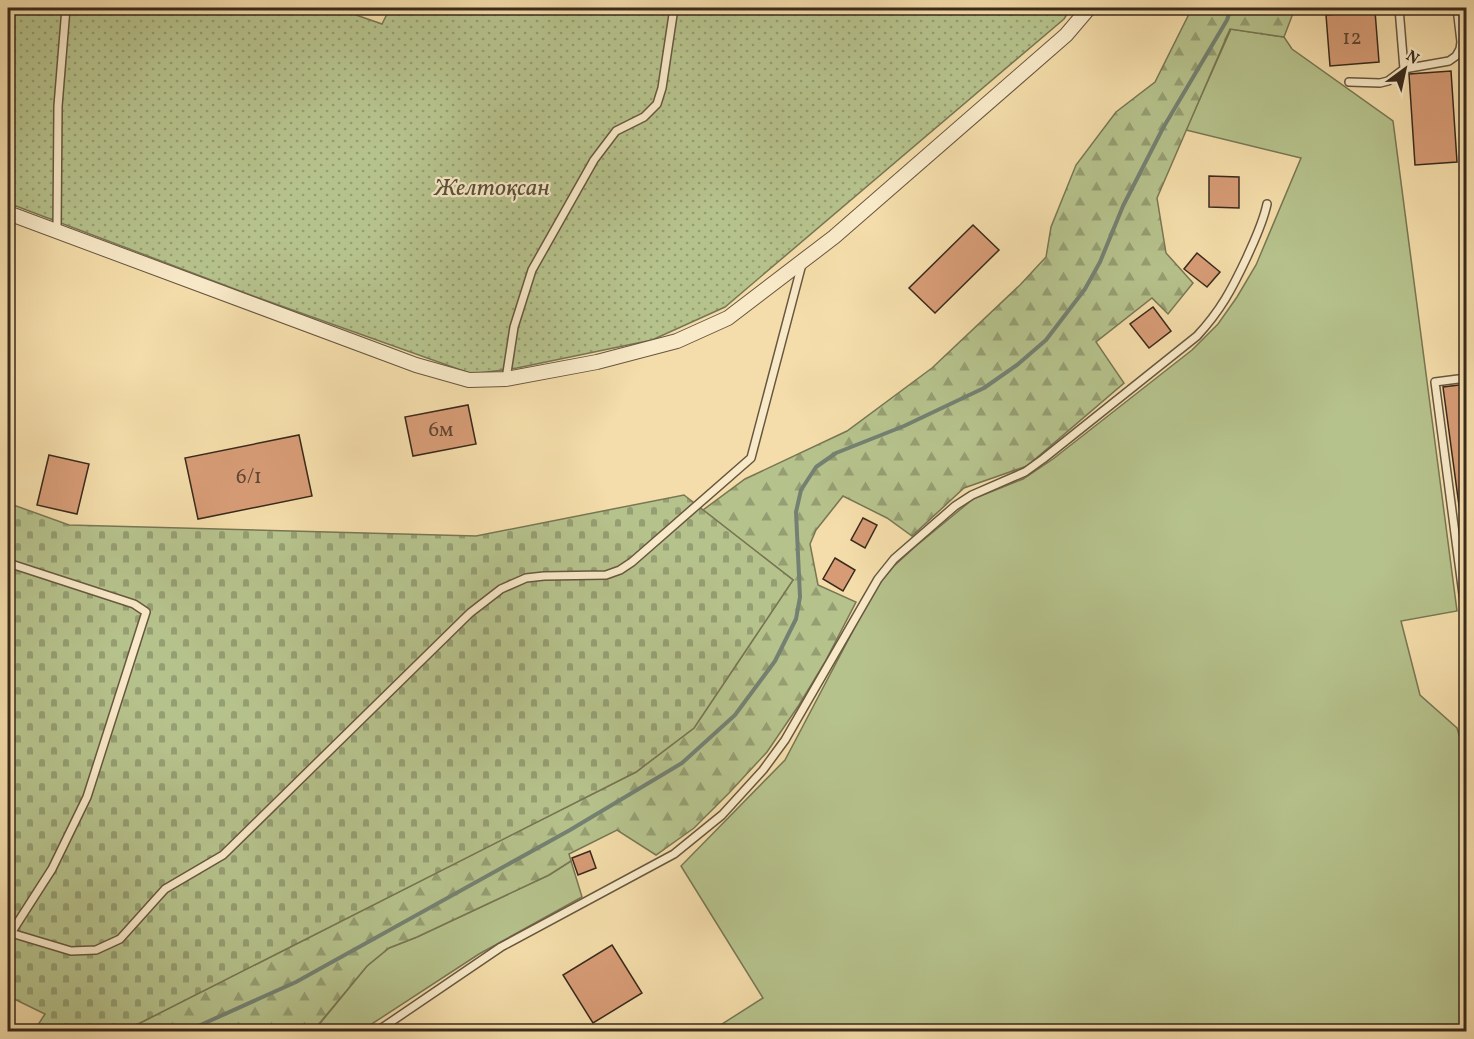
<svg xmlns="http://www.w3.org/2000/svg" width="1474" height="1039" font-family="Vollkorn,serif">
	<defs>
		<pattern id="forest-firs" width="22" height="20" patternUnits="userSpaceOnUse" patternTransform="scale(1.5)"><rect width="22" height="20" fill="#b6c28c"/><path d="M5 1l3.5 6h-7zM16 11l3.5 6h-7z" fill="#959e72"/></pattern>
		<pattern id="cemetery-stones" width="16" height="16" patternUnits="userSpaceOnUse" patternTransform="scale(1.5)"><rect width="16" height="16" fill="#b6c28c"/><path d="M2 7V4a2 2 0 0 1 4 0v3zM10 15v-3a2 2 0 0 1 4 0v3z" fill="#959e72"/></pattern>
		<pattern id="park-dots" width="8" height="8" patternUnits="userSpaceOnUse" patternTransform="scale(1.5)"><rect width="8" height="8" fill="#b6c28c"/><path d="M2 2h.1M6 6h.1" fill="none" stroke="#959e72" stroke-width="1.8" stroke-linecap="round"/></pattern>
	</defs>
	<rect width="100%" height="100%" fill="#f4ddaa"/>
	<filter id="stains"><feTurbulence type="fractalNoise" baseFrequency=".00333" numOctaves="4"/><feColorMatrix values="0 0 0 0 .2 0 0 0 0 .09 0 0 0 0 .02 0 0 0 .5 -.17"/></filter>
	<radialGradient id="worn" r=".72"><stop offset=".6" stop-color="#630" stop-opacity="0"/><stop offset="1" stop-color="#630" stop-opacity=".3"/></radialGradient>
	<!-- green -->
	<path fill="#b6c28c" stroke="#787654" stroke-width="1.5" d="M1231 29 1284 37 1292 49 1393 121 1457 611 1401 621 1420 695 1457 728 1466 759V1031H711L763 998 681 866 785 760 875 589 894 566 916 546 973 499 1023 479 1053 459 1192 350 1218 324 1237 297 1256 265 1301 158 1186 130Z
		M571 861 582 897 479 954 361 1031 313 1032 367 966 389 948 417 937 549 875Z"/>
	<!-- forest -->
	<path fill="url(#forest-firs)" stroke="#787654" stroke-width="1.5" d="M1192 8H1295L1284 37 1230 29 1157 198 1166 253 1193 283 1168 314 1152 298 1096 342 1124 383 1027 466 964 488 912 536 887 518 843 496 816 530 810 544 818 585 856 602 825 662 799 705 767 752 729 793 694 828 656 855 617 830 569 854 571 861 549 875 417 937 389 948 367 966 313 1031 113 1032 136 1025 636 772 694 728 793 580 703 510 745 479 847 431 932 368 1020 285 1046 257 1051 227 1076 165 1116 112 1155 82Z"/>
	<!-- cemetery -->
	<path fill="url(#cemetery-stones)" stroke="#787654" stroke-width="1.5" d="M684 495 793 580 694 728 636 772 136 1025 113 1031H34L45 1014 8 996V503L69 525 476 536Z"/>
	<!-- park -->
	<path fill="url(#park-dots)" stroke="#787654" stroke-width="1.5" d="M8 8H336L382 24 390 8H1071L1064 19 725 307 652 340 517 368 472 374 256 297 8 203Z"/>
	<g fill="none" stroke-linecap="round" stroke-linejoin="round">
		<!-- stream -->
		<path stroke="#748172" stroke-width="4" d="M185 1032 296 982 570 830 682 763 735 715 775 661 796 619 800 597 796 512 801 490 816 467 836 453 904 426 984 388 1017 365 1046 340 1085 289 1100 262 1123 206 1163 128 1227 20 1231 8"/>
	</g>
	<!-- building -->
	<path fill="#d79c76" stroke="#392a1c" stroke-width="1.5" d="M1375 11 1379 62 1330 66 1326 15Z
		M1451 71 1457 162 1415 165 1409 74Z
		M1209 176 1239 177V208L1209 207Z
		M973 225 999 250 935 313 909 288Z
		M1197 253 1220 272 1207 287 1184 269Z
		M1153 307 1171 331 1149 348 1130 324Z
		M1467 384V513H1460L1443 387Z
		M468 405 476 444 413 456 405 417Z
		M299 435 312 496 198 519 185 458Z
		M49 455 89 464 77 514 37 505Z
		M863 518 877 525 865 548 851 540Z
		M835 558 855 570 843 591 823 579Z
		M590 851 596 868 578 875 572 858Z
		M612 945 642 993 593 1023 563 975Z"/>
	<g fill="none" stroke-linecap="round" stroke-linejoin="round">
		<!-- service casing -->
		<g stroke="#685740" stroke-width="10">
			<path id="service" d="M1404 69 1449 61 1456 56 1460 49 1461 42 1457 8
				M1349 82 1380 83 1388 81 1404 69 1399 8
				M57 231 58 106 66 8
				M1466 378 1435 382 1466 617
				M506 379 514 327 532 270 594 160 616 131 644 117 657 104 662 88 674 8
				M8 563 134 604 146 612 87 797 52 869 11 933
				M8 929 11 933 71 951 96 950 120 939 165 889 223 855 470 613 501 589 526 578 544 576 606 575 620 570 632 562 751 458 802 264
				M376 1032 501 947 674 854 722 815 763 770 785 740 878 579 894 559 955 506 972 495 1025 472 1043 459 1197 336C1221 310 1232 289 1247 257 1255 239 1263 223 1267 204"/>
		</g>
		<!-- minor casing -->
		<g stroke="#685740" stroke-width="16">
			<path id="minor" d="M8 213 416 365 469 380 506 379 597 362 677 341 728 318 834 237 1066 35 1089 8"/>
		</g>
		<!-- service -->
		<use href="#service" stroke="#f8e9c8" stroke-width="7"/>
		<!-- minor -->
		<use href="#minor" stroke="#f8e9c8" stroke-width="14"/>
	</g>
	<g text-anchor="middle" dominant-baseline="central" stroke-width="4.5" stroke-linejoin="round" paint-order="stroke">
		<!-- number labels -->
		<g font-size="21" fill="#604632">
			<text x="1352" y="38">12</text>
			<text x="441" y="430">6м</text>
			<text x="249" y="477">6/1</text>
		</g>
		<!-- park labels -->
		<g font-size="24" font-style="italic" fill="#585038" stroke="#f8e9c8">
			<text x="492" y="189">Желтоқсан</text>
		</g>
	</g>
	<!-- margin -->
	<rect width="1474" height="1039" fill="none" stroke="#f4ddaa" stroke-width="30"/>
	<rect x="9" y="9" width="1456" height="1021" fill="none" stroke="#392a1c" stroke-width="3"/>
	<rect x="15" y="15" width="1444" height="1009" fill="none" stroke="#392a1c" stroke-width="1.5"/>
	<!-- north arrow -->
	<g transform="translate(1405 69) rotate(33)" stroke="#f8e9c8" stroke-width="4.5" paint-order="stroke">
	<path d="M0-4.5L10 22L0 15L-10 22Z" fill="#392a1c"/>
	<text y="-9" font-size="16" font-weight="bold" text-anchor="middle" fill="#392a1c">N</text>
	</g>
	<rect width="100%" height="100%" filter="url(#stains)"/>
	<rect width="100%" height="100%" fill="url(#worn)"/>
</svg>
